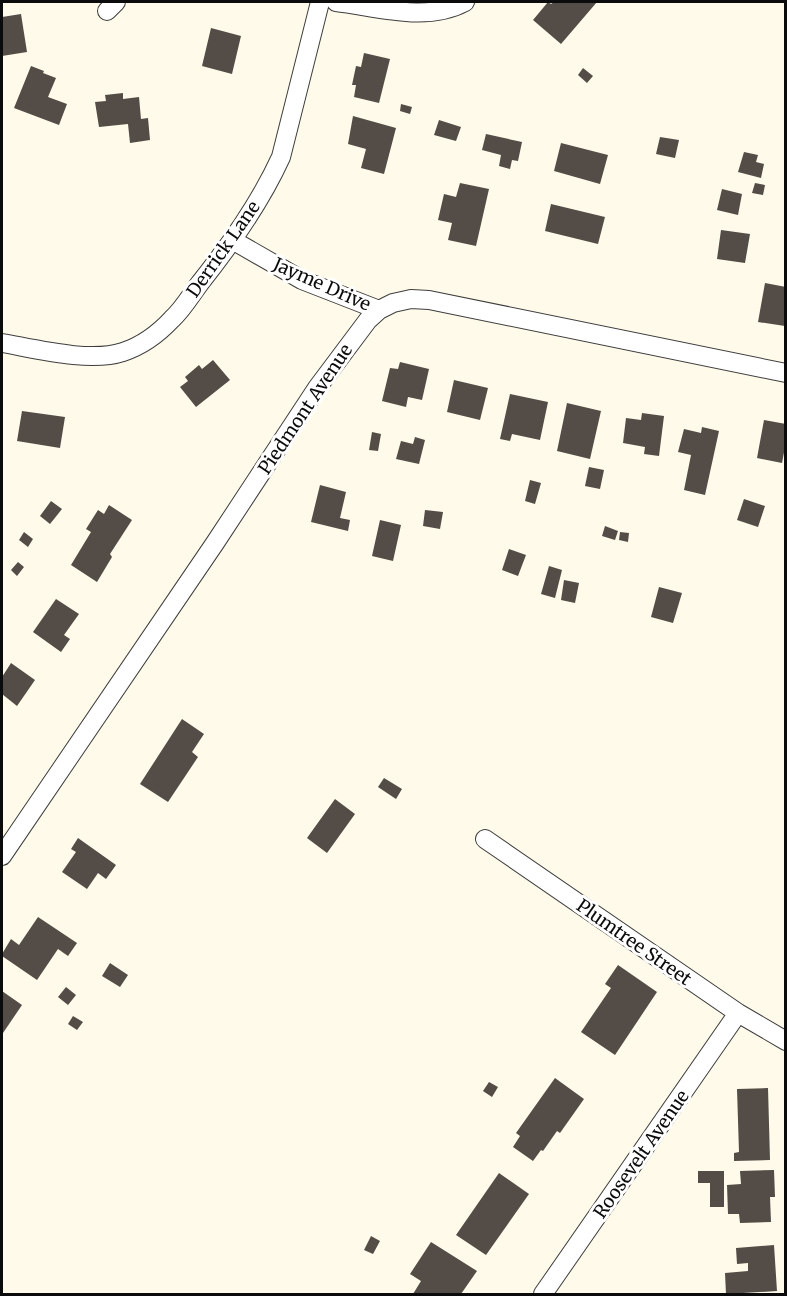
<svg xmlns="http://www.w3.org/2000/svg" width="787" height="1296" font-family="Merriweather,serif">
	<rect width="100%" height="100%" fill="#fffae9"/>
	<!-- building -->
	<path fill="#544c47" d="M548 2 551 4 554 2H597L561 44 533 20Z
		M21 14 27 52 2 56V17Z
		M211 28 241 36 232 74 202 66Z
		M364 53 390 59 379 103 354 97 356 85H352L356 66 361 67Z
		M31 66 44 71 43 73 56 78 48 97 67 104 59 125 14 108Z
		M583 68 593 76 587 83 578 75Z
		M123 93V99L139 97 141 119 148 118 150 140 130 143 128 124 99 127 95 102 106 101 105 95Z
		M401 104 412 107 410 114 400 111Z
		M353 116 396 128 384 174 361 168 366 149 348 144Z
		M439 120 461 127 456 141 434 135Z
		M486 134 522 142 518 161 512 160 510 169 499 166 501 155 482 150Z
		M660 137 679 140 675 158 656 154Z
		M561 143 608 155 600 184 554 171Z
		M744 152 758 155 756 162 764 164 761 178 738 172Z
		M460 183 489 189 476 246 448 240 452 223 438 220 444 194 456 197Z
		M755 183 765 185 763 195 752 193Z
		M722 189 742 194 738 215 717 210Z
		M551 204 605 217 598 244 545 231Z
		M721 230 750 234 745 263 717 259Z
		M765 283 786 287 785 326 758 322Z
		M213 360 230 380 196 407 180 387 188 381 185 377 199 365 202 369Z
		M400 362 429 369 422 400 408 397 406 407 382 401 390 368 398 369Z
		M454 380 488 388 480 420 447 412Z
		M510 394 548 402 540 440 512 434 510 441 500 439Z
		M567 403 601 411 590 459 557 451Z
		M22 411 65 417 60 448 17 441Z
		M642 413 664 416 659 456 644 454 645 447 623 443 626 418 641 420Z
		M764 420 786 424V442L782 463 757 458Z
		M702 427 719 431 705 495 684 490 691 455 678 452 684 429 701 433Z
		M372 432 381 434 378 451 369 450Z
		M415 437 425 440 419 464 396 459 401 441 413 444Z
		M589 467 604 470 600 489 585 486Z
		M530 480 541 483 535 504 525 501Z
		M320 485 346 492 340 518 350 520 348 531 311 522Z
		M744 499 765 506 758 527 737 520Z
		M51 501 62 509 50 524 40 516Z
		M109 505 132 520 110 554 112 557 97 582 71 565 91 532 86 529 98 510 104 514Z
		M425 510 443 512 440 529 423 526Z
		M380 520 401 525 393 561 372 556Z
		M605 526 618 531 615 540 602 536Z
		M24 532 33 539 28 547 19 540Z
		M620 532 629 533 628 542 619 540Z
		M509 549 526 555 518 576 502 570Z
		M18 562 24 567 17 576 11 570Z
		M549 566 562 570 555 598 541 594Z
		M564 580 579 583 575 603 561 600Z
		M659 587 682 593 673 623 651 617Z
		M56 599 79 614 64 635 70 639 61 652 33 632Z
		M11 663 35 680 17 706 2 694V677Z
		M182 719 204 734 192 752 198 757 168 802 140 784Z
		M384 778 402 789 396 799 378 787Z
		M335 799 355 814 327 853 307 838Z
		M78 838 116 865 106 879 98 873 87 889 62 872 76 852 71 849Z
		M38 917 77 943 68 956 58 949 37 980 2 956V954L11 939 19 945Z
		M110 963 128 975 120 987 102 976Z
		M618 965 657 992 615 1055 581 1032 611 988 605 984Z
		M66 987 76 995 68 1005 58 997Z
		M2 991 22 1005 3 1033 2 1032Z
		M73 1016 83 1022 77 1030 68 1024Z
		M555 1078 584 1099 560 1133 557 1131 543 1151 541 1150 533 1161 513 1147 520 1136 516 1133Z
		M489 1082 498 1087 492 1097 483 1091Z
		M768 1088 770 1160 734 1161V1153L739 1152 737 1089Z
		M774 1170 775 1197H770L771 1222 740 1223 739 1214H728L727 1185 741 1184 740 1171Z
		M698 1171H724V1207H710V1183H698Z
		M499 1173 529 1194 486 1255 456 1235Z
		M371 1236 380 1241 373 1254 364 1250Z
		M431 1242 477 1271 461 1294H413L421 1281 410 1274Z
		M774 1245 777 1291 726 1294 725 1273 748 1271V1263L737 1264 736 1248Z"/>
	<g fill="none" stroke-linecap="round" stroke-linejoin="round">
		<!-- minor casing -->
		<g stroke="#3e3e3e" stroke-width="20">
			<path id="minor" d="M336 2C378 7 426 23 465 2
				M107 11 116 2
				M234 241 302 280 379 310
				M2 343C36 349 90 363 123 352 141 346 159 333 172 319 183 309 191 295 200 283 231 244 260 203 281 157L320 2
				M485 839 738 1013 786 1041
				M2 856 215 543 317 388 368 320 379 310 393 303 411 299 429 300 786 373
				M543 1294 738 1013"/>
		</g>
		<!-- minor -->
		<use href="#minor" stroke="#fff" stroke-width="18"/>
	</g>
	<g text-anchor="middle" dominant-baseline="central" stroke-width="6" stroke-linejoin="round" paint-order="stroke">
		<!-- street labels -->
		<g font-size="18" fill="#0b0b0b" stroke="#fff">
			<text transform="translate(223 249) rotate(-55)">Derrick Lane</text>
			<text transform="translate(322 284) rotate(24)">Jayme Drive</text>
			<text transform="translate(305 409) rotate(-56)">Piedmont Avenue</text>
			<text transform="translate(634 942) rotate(35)">Plumtree Street</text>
			<text transform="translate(641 1154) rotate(-55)">Roosevelt Avenue</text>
		</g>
	</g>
	<!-- border -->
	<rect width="787" height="1296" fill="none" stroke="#0b0b0b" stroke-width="6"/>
</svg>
